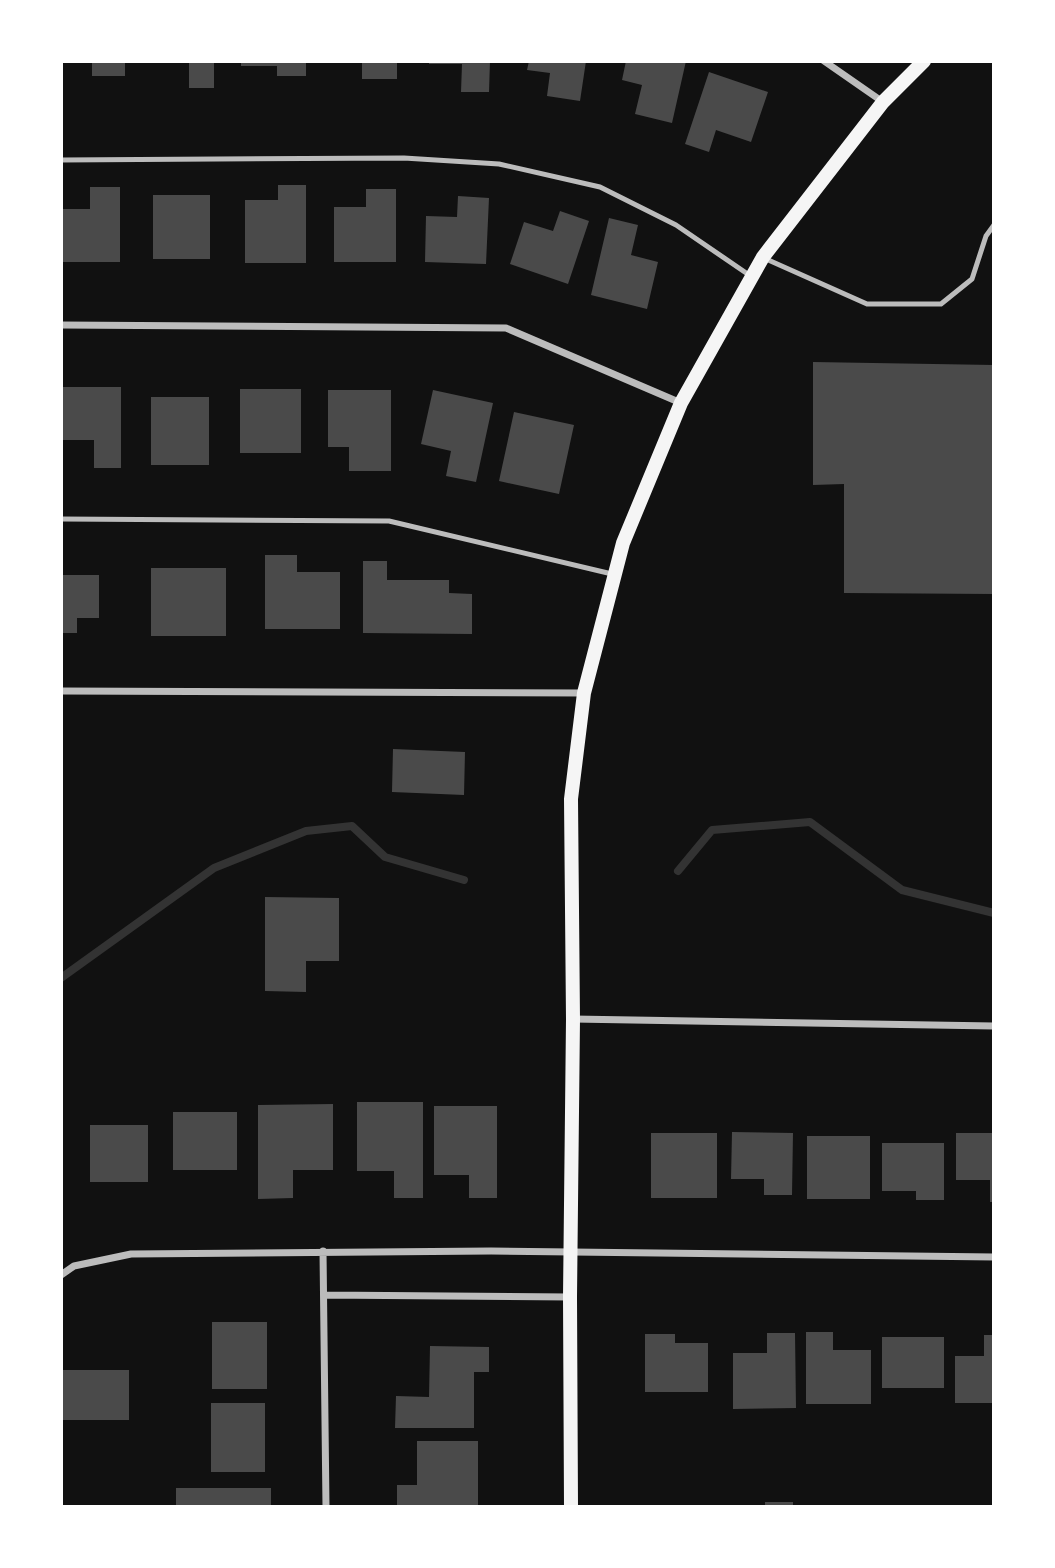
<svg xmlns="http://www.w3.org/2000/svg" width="1055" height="1568" font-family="Barlow,sans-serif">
	<rect width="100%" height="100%" fill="#111"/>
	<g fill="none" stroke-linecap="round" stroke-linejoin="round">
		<!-- stream -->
		<path stroke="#333" stroke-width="8" d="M678 871 712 830 810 822 902 890 994 913
			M61 978 214 868 306 831 352 826 385 857 464 880"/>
	</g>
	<!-- building -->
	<path fill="#4a4a4a" d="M92 61H125V76H92Z
		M189 61H214V88H189Z
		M241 61H306V76H277V66H241Z
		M362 61H397V79H362Z
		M429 61H490L489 92H461L462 64H429Z
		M529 61H586L580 101 547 96 550 73 527 70Z
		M626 61H686L672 123 635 114 642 85 622 80Z
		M709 72 768 92 751 142 716 130 709 152 685 144Z
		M278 185H306V263H245V200H278Z
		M90 187H120V262H61V209H90Z
		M366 189H396V262H334V207H366Z
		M153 195H210V259H153Z
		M458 196 489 198 486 264 425 262 426 216 457 217Z
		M560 211 589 221 568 284 510 264 524 222 553 231Z
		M609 218 638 225 631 255 658 262 647 309 591 295Z
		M813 362 994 365V594L844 593V484L813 485Z
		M61 387H121V468H94V440H61Z
		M240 389H301V453H240Z
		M328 390H391V471H349V447H328Z
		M433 390 493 403 476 482 446 476 451 451 421 444Z
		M151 397H209V465H151Z
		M514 412 574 425 559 494 499 481Z
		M265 555H297V572H340V629H265Z
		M363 561H387V580H449V593L472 594V634L363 633Z
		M151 568H226V636H151Z
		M61 575H99V618H77V633H61Z
		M393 749 465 752 464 795 392 792Z
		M265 897 339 898V961H306V992L265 991Z
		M357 1102H423V1198H394V1171H357Z
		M333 1104V1170H293V1198L258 1199V1105Z
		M434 1106H497V1198H469V1175H434Z
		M173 1112H237V1170H173Z
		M90 1125H148V1182H90Z
		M732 1132 793 1133 792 1195H764V1179H731Z
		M651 1133H717V1198H651Z
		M956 1133H994V1202H990V1180H956Z
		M807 1136H870V1199H807Z
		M882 1143H944V1200H916V1191H882Z
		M212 1322H267V1389H212Z
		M806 1332H833V1350H871V1404H806Z
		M767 1333H795L796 1408 733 1409V1353H767Z
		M645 1334H675V1343H708V1392H645Z
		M984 1335H994V1403H955V1356H984Z
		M882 1337H944V1388H882Z
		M430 1346 489 1347V1372H474V1428H395L396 1396 429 1397Z
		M61 1370H129V1420H61Z
		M211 1403H265V1472H211Z
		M417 1441H478V1507H397V1485H417Z
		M176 1488H271V1507H176Z
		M765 1502H793V1507H765Z"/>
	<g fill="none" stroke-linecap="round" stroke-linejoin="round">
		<!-- service -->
		<path stroke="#bcbcbc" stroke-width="5" d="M61 160 404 158 499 164 600 187 676 225 752 277
			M766 259 867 304H941L972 279 986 236 994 225
			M61 519 389 521 612 574"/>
		<!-- minor -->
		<path stroke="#bcbcbc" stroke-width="7" d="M824 61 883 102
			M61 325 506 328 681 403
			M61 691 584 693
			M573 1019 994 1026
			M323 1251 326 1507
			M61 1275 74 1266 131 1254 491 1251 994 1257
			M324 1295 570 1297"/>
		<!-- secondary -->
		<path stroke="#f5f5f5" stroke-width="14" d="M571 1507 570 1297 573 1019 571 799 584 693 623 543 681 403 763 257 883 102 924 61"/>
	</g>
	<!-- border -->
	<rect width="1055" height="1568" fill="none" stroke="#ffffff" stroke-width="126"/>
</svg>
